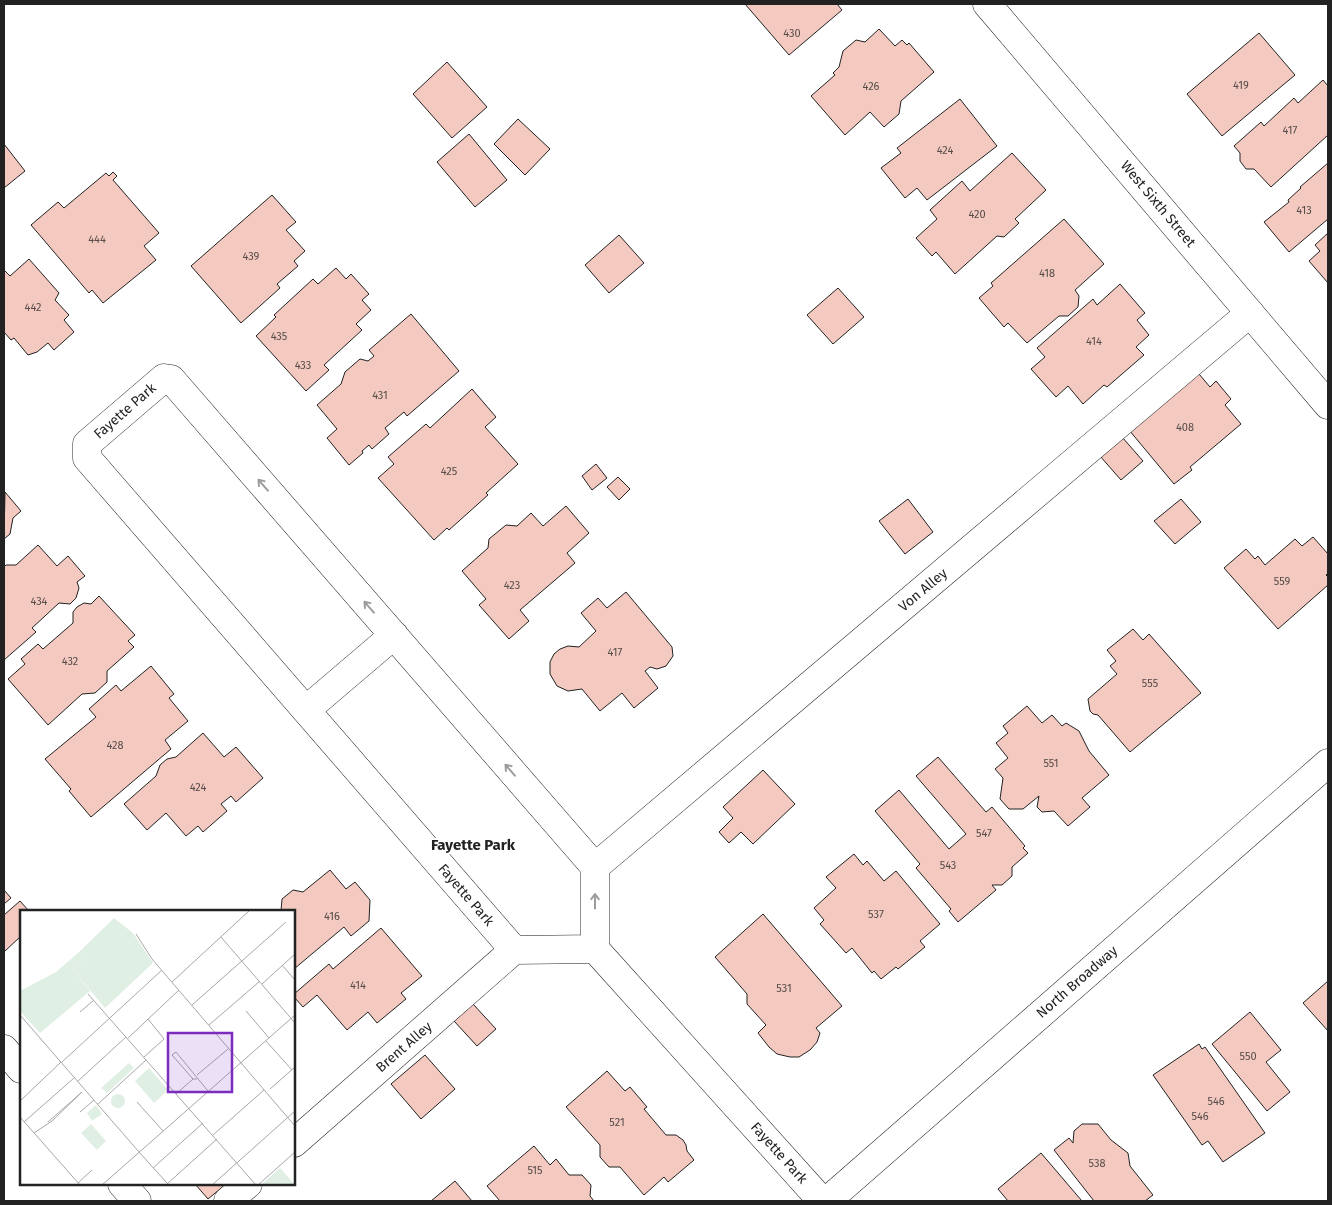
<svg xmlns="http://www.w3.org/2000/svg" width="1332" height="1205" font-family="'Fira Sans',sans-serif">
	<rect width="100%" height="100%" fill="#fff"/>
	<!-- building -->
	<path fill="#f3c9c0" stroke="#222" d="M745 4H837L842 10 789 55Z
		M879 29 895 46 902 40 907 45 909 43 934 72 901 101 899 114 884 127 870 112 845 135 811 96 835 75 833 73 839 67 843 51 856 40 865 42Z
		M1259 33 1295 75 1222 136 1187 94Z
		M447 62 487 107 452 138 413 94Z
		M1323 80 1328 86V135L1271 187 1254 169H1246L1240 161V153L1234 146 1261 122 1264 126 1294 98 1298 103Z
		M960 99 997 146 927 200 917 188 905 198 881 168 901 153 897 148Z
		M518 119 550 149 525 175 494 144Z
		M469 134 507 180 475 207 437 162Z
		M4 144 25 171 4 188Z
		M1012 153 1046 190 1015 219 1019 223 1004 237 997 236 955 274 936 252 932 256 916 238 937 219 930 210 962 181 970 191Z
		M1328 163V219L1289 252 1264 222 1289 202 1288 200 1301 188 1300 187Z
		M113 172 117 176 113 180 159 233 144 246 156 260 103 303 92 290 89 293 31 225 58 202 64 208 106 173 109 176Z
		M272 195 296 222 286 230 305 251 294 261 298 266 277 284 280 288 241 323 191 266Z
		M1064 219 1104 264 1075 290 1079 296 1078 307 1068 316H1059L1027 343 1008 323 1004 327 979 298 993 286 991 283Z
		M1328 233V283L1309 261 1320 251 1315 245Z
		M619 235 644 263 609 293 585 265Z
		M29 259 59 293 55 300 69 315 64 320 74 332 54 350 48 343 37 352 28 355 14 338 11 340 4 332V270L10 276Z
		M336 268 346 279 351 274 369 294 362 300 371 310 356 324 362 330 324 365 329 370 306 391 256 336 276 317 274 315 313 279 318 284Z
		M1120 284 1145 313 1137 320 1149 335 1136 347 1144 355 1107 387 1104 385 1083 404 1068 386 1056 397 1031 369 1045 357 1037 348 1093 299 1097 305Z
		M838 288 864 317 833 344 807 315Z
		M411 314 459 371 407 416 404 412 385 428 389 434 372 449 369 445 362 451 363 453 349 465 327 438 337 429 317 405 341 384 345 372 360 359 368 361 374 356 369 350Z
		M1194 368 1210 387 1216 381 1231 399 1225 405 1241 424 1190 467 1192 470 1174 484 1129 430Z
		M472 389 496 417 485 427 518 464 486 493 488 495 449 530 447 528 434 540 378 478 394 464 388 457 426 424 430 428Z
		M1122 437 1143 461 1121 480 1100 456Z
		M596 464 607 478 592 490 582 476Z
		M618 477 630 489 619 500 607 487Z
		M5 492 21 511 13 518 10 534 4 539Z
		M908 499 933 532 905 554 879 521Z
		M1181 499 1201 522 1175 544 1154 521Z
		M566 506 589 533 567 553 575 563 520 610 529 621 509 639 479 605 486 599 462 571 488 548 489 539 506 525 517 526 531 513 543 526Z
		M1313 537 1328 554V573L1326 575 1328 577V585L1278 629 1224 568 1246 549 1255 559 1258 556 1265 565 1295 539 1302 546Z
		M38 545 57 566 68 556 85 576 77 582 79 588 76 598 70 604 59 603 32 628 36 632 4 660V567L6 565H16Z
		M626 592 672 647 673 656 666 666 657 669 650 667 645 671 658 688 634 708 622 693 600 711 582 689 568 691 557 686 550 674V662L554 654 560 649 568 646 579 647 596 631 581 613 598 598 607 608Z
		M99 596 135 635 128 641 134 647 107 671V682L95 693 82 694 48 725 8 679 25 664 21 659 38 644 43 649 73 623V612L77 607 84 603 91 604Z
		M1133 629 1143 640 1149 634 1201 693 1130 752 1098 715 1093 714 1090 711 1088 699 1117 674 1110 666 1116 661 1107 650Z
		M151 666 174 694 169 698 188 721 165 740 171 749 91 817 69 791 71 789 45 759 96 717 89 709 116 685 121 691Z
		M1027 706 1042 723 1052 715 1062 726 1066 723 1079 731 1089 751 1109 775 1082 798 1090 807 1068 826 1054 811 1042 812 1037 807 1039 796 1023 809H1009L1000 799 1003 778 995 769 1008 758 996 743 1008 733 1003 726Z
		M203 733 224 757 236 747 263 778 236 802 231 796 221 804 227 811 203 832 198 826 186 836 166 813 147 830 124 804 156 776 160 765 167 759 176 757Z
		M938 757 986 812 992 807 1025 846 1023 848 1028 853 1012 867V876L1002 885H992L996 890 958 922 949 911 951 909 916 868 920 864 875 811 899 790 949 849 966 834 916 776Z
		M763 770 795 804 753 844 741 832 729 843 719 832 733 818 723 807Z
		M854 854 863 865 867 861 884 881 896 871 940 924 920 941 925 947 898 969 896 967 881 979 874 971 872 973 852 948 846 953 820 924 824 920 814 908 836 888 826 877Z
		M330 870 346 889 355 882 370 900 369 921 351 936 344 927 294 969V911H281L282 899 293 890 303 892Z
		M4 890 11 898 4 904Z
		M20 901 29 911H21V936L4 952V915Z
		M763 914 842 1006 816 1028 820 1033 817 1042 810 1050 799 1057H790L777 1054 769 1047 758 1033 766 1025 747 1004V994L715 957Z
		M381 928 422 976 401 993 406 999 377 1023 368 1012 347 1030 317 995 303 1007 294 997V994L329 964 333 969Z
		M1328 981V1031L1303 1003Z
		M473 1004 496 1029 477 1046 454 1021Z
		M1250 1012 1281 1050 1266 1062 1290 1092 1267 1111 1212 1044Z
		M1199 1044 1202 1049 1205 1047 1265 1133 1223 1162 1208 1141 1202 1145 1153 1075Z
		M425 1055 455 1089 421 1119 391 1084Z
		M607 1071 625 1091 630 1087 647 1107 644 1109 666 1135H676L683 1140 686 1145 687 1151 694 1160 668 1182 664 1177 644 1195 620 1167H609L600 1157V1145L566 1107Z
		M1082 1124H1098L1111 1140 1128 1153 1130 1166 1153 1195 1145 1201H1094L1054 1150 1069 1138 1073 1143 1074 1131Z
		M534 1146 550 1165 556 1159 569 1175H582L591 1185 590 1196 594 1201H500L487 1186Z
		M1041 1153 1082 1201H1008L998 1189Z
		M455 1181 472 1201H431Z
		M195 1184H226L208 1199Z"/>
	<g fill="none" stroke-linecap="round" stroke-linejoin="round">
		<!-- minor casing -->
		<g stroke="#222" stroke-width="29">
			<path id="minor" d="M306 710 394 635
				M595 867 1250 313
				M595 949 514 950 87 458V444L164 378 171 379 595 867V949L822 1201
				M4 1049 21 1069
				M294 1143 514 950
				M122 1184 137 1201
				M228 1201 248 1184"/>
		</g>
		<!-- tertiary casing -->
		<g stroke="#222" stroke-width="29">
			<path id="tertiary" d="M987 4 1328 405"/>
		</g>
		<!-- primary casing -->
		<g stroke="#222" stroke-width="29">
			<path id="primary" d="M827 1201 1328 763"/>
		</g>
		<!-- minor -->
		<use href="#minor" stroke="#fff" stroke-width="28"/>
		<!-- tertiary -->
		<use href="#tertiary" stroke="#fff" stroke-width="28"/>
		<!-- primary -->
		<use href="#primary" stroke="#fff" stroke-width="28"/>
	</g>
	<!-- one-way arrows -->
	<defs><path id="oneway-shaft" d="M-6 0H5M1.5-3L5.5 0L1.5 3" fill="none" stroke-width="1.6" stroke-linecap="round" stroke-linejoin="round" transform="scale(1.25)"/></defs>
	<g stroke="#9c9c9c">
		<use href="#oneway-shaft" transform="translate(263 485) rotate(-131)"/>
		<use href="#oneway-shaft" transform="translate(369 607) rotate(-131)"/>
		<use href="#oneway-shaft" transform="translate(510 770) rotate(-131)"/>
		<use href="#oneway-shaft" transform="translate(595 901) rotate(-90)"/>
	</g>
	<g text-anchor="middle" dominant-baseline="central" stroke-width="4" stroke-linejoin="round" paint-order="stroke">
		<!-- number labels -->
		<g font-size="11" fill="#564c4a">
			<text x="792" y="33">430</text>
			<text x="1241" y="85">419</text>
			<text x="871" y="86">426</text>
			<text x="1290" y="130">417</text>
			<text x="945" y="150">424</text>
			<text x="1304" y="210">413</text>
			<text x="977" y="214">420</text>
			<text x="97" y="239">444</text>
			<text x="251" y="256">439</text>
			<text x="1047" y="273">418</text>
			<text x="33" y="307">442</text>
			<text x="279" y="336">435</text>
			<text x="1094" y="341">414</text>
			<text x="303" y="365">433</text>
			<text x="380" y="395">431</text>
			<text x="1185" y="427">408</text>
			<text x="449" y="471">425</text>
			<text x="1282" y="581">559</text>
			<text x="512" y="585">423</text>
			<text x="39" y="601">434</text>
			<text x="615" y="652">417</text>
			<text x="70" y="661">432</text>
			<text x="1150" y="683">555</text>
			<text x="115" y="745">428</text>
			<text x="1051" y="763">551</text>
			<text x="198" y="787">424</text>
			<text x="984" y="833">547</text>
			<text x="948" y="865">543</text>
			<text x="876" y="914">537</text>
			<text x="332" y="916">416</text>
			<text x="358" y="985">414</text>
			<text x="784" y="988">531</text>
			<text x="1248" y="1056">550</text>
			<text x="1216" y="1101">546</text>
			<text x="1200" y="1116">546</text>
			<text x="617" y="1122">521</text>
			<text x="1097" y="1163">538</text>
			<text x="535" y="1170">515</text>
		</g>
		<!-- street labels -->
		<g font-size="14" fill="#222" stroke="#fff">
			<text transform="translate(1158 204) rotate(50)">West Sixth Street</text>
			<text transform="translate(125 411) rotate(-41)">Fayette Park</text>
			<text transform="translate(923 590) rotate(-40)">Von Alley</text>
			<text transform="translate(466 895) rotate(49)">Fayette Park</text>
			<text transform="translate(1077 982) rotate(-41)">North Broadway</text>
			<text transform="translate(404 1047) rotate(-41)">Brent Alley</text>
			<text transform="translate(779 1153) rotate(48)">Fayette Park</text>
		</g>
		<!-- neighbourhood labels -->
		<g font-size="15" font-weight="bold" fill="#222" stroke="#fff">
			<text x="473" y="845">Fayette Park</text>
		</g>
	</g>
	<!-- overview -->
	<g transform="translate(20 910)">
		<rect width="275" height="275" fill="#fff"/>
		<path d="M94 8 113 23 133 53 85 98 53 60 63 50 58 43ZM109 153 114 158 87 183 81 178ZM71 214 86 231 77 240 61 223ZM260 258 275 275H241Z" fill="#e0efe3"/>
		<path d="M58 43 63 50 53 60 70 81 20 123 0 101V81L36 62ZM81 49 101 58 81 77 62 56ZM104 58a7 7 0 1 1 14 0a7 7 0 1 1-14 0ZM129 158 148 180 134 193 115 171ZM91 191a7 7 0 1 1 14 0a7 7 0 1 1-14 0ZM76 195 82 204 72 211 67 203Z" fill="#e0efe3"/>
		<path fill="none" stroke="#a7a7a7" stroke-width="1" d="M116 24 132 49 275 216M201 27 275 113M262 55 275 70M152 72 230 0M242 74 275 44M68 84 236 275M172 95 266 12M226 101 249 128M60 102 74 90M0 105 119 242M189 115 240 71M108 128 159 80M246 131 272 160M124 147 144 129 128 109M42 152 142 60M177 165 208 139M177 169H173L152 145 156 142 188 181M58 171 106 127M250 179 275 157M156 184 173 169M0 191 41 152M117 192 143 221M78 194 126 150M60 202 74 190M0 207 60 275M4 212 54 168M14 223 32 211 62 182 28 212M193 225 244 180M119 242 147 273M133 258 183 213M58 273 72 260M147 274 197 229M82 275 275 105M192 275 275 201M238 275 275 242"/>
		<path fill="#7b2cbf" fill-opacity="0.15" stroke="#7b2cbf" stroke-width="2.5" d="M148 123H212V182H148Z"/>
		<rect width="275" height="275" fill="none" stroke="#222" stroke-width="2.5"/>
	</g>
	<!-- border -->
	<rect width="1332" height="1205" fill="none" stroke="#222222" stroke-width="10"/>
</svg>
